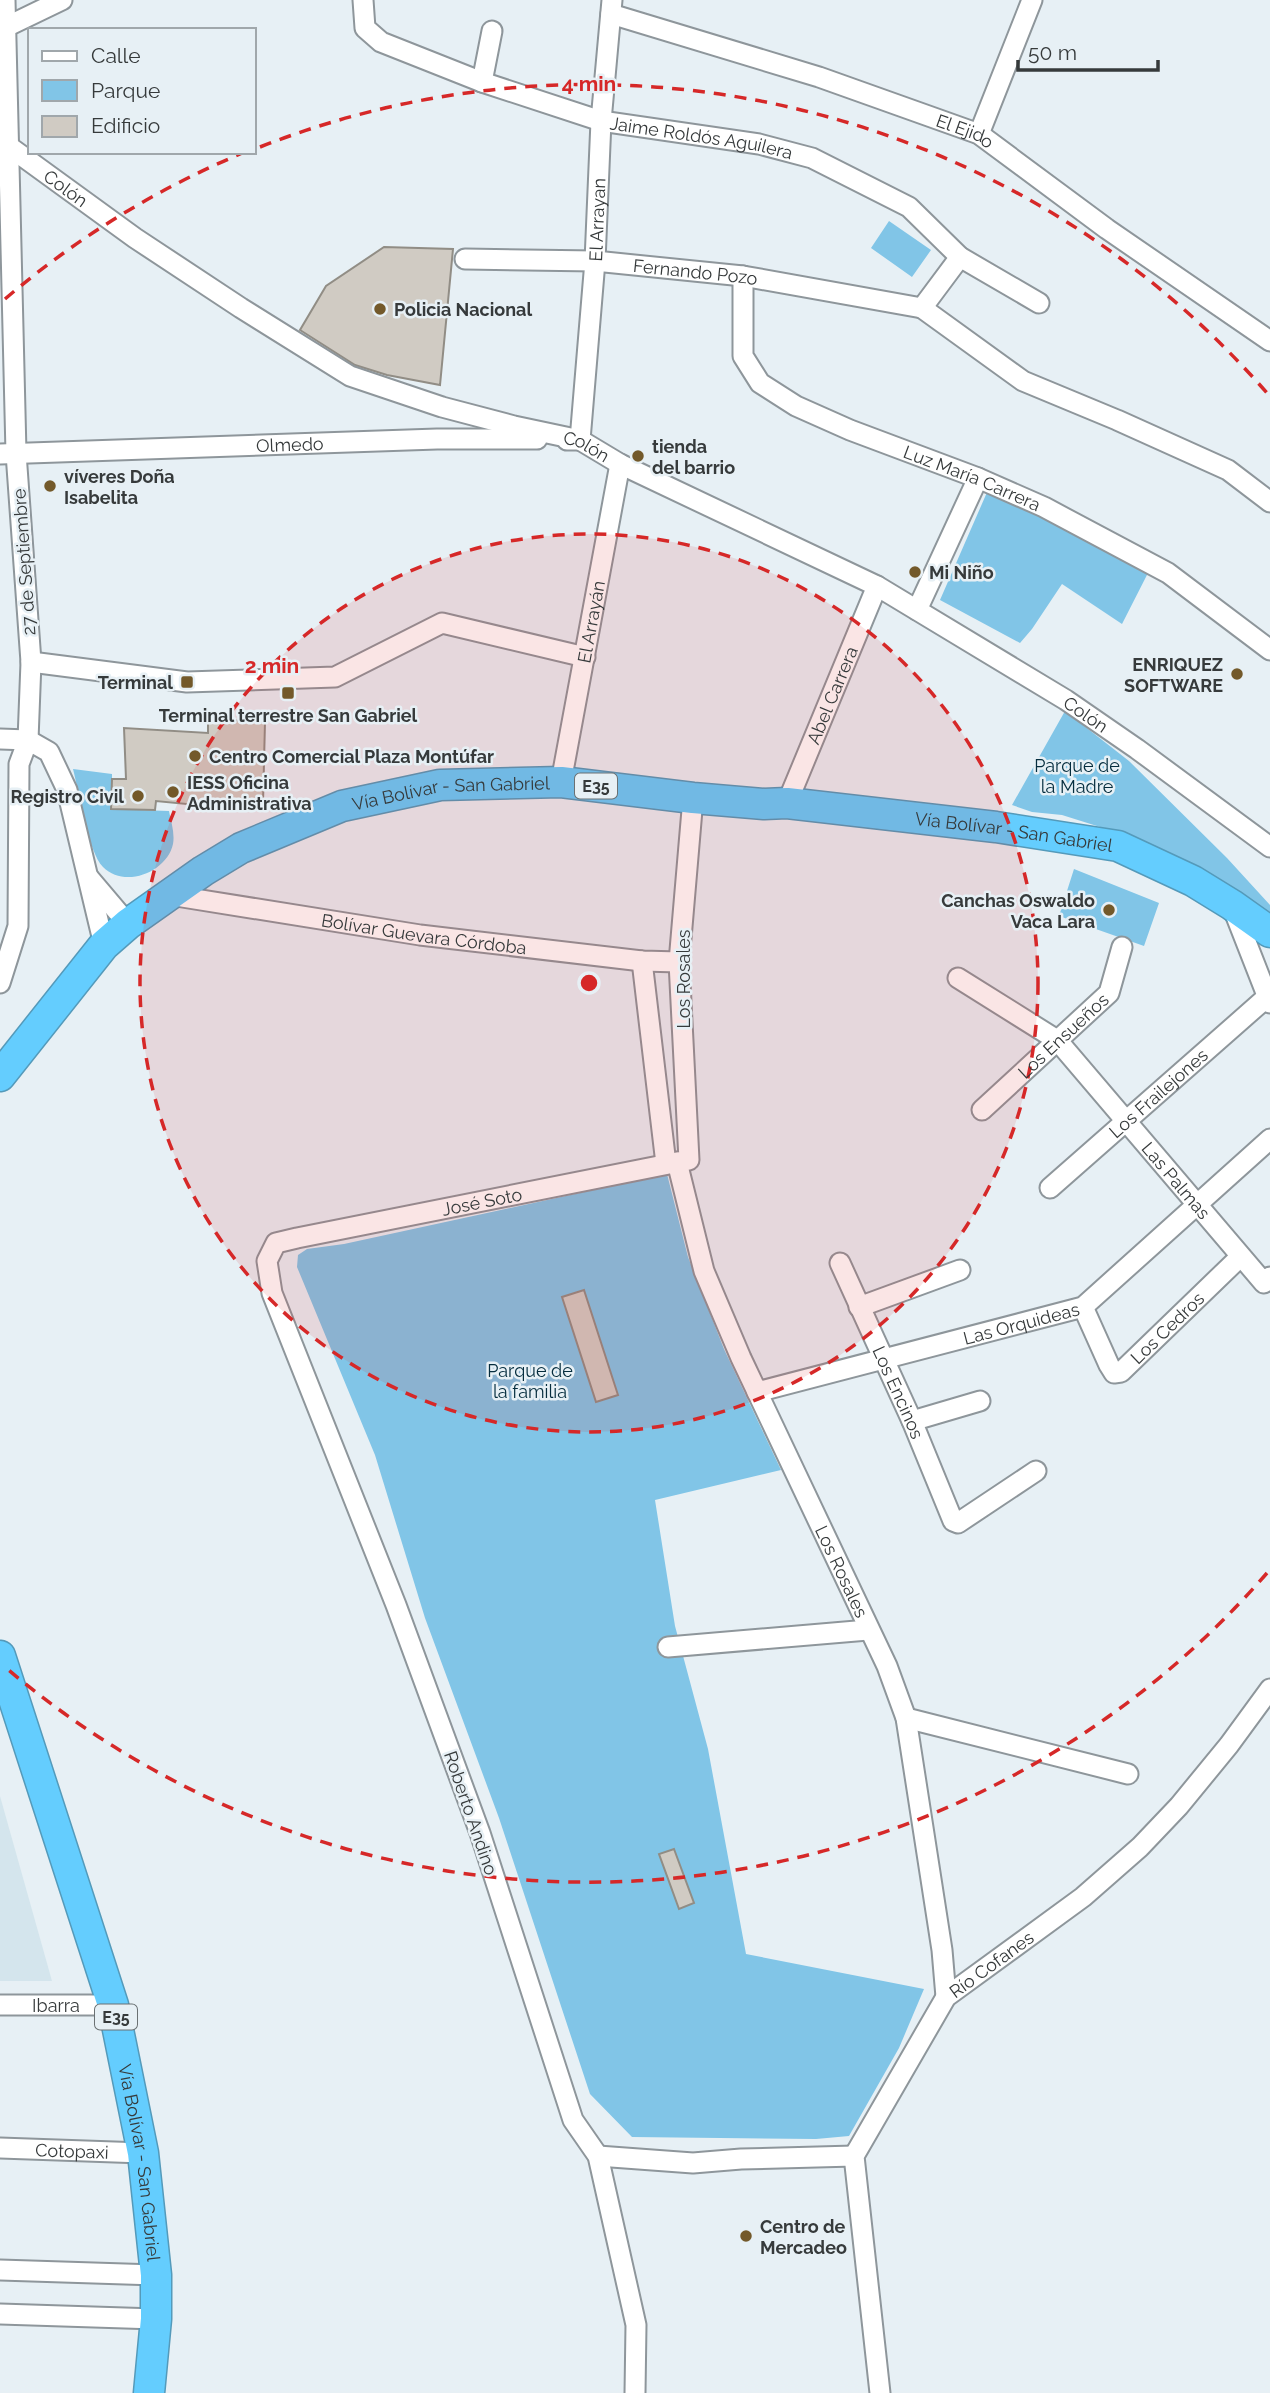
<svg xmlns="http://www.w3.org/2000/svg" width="1270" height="2393" font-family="Raleway,sans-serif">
	<rect width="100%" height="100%" fill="#e7f0f5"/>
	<!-- built -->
	<path fill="#d4e5ed" d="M0 1796 52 1981H0Z"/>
	<!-- green -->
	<path fill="#81c5e7" d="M889 221 931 250 912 277 871 248Z
		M988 490 1149 571 1122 624 1062 584 1032 629 1020 643 940 600Z
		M1065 711 1129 761 1227 858 1270 905V918L1132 837 1062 815 1032 812 1012 805Z
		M73 769 112 774V809L169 811C171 822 175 833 173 844 167 872 125 889 103 867 88 852 79 792 73 769Z
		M1074 869 1159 903 1144 946 1059 916Z
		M667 1174 688 1257 724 1349 781 1470 655 1500 675 1626 708 1749 746 1954 924 1989 899 2048 849 2136 816 2139 632 2137 590 2094 499 1818 425 1618 375 1455 297 1267 298 1255 307 1249 344 1244Z"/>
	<!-- building -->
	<path fill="#d0cbc3" stroke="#918d85" stroke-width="2" d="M384 247 453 249 440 385 387 375 355 365 300 330 326 286Z
		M208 719 265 722 263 803 251 802 249 810 156 801 155 810 111 809 112 779H126L124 728 208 733Z
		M584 1290 618 1395 596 1402 562 1297Z
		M674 1849 694 1903 679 1909 659 1854Z"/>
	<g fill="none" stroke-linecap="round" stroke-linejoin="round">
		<!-- minor casing -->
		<g stroke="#8e969b" stroke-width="23">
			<g id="minor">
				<path id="s1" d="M363 0 365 28 381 42 482 82 601 121 759 144 812 158 909 207 960 257 1039 303"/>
				<path id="s2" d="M611 14 819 77 979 134 1107 229 1270 341"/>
				<path d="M6 27 62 0"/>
				<path d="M482 82 492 31"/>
				<path d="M979 134 1032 0"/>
				<path id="s3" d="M0 145H7L135 238 241 308 350 376 442 407 514 426 580 440 620 464 877 586 1066 700 1137 749 1270 847"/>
				<path id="s4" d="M465 259 595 261 743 276 922 308 960 257"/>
				<path id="s5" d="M743 276V356L760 383 796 406 850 430 978 478 1044 507 1168 573 1270 650"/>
				<path d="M922 308 1023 381 1117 420 1228 470 1270 502"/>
				<path id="s6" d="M567 440H580L595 261 601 121 612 0"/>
				<path id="s7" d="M0 454 437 439H537"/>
				<path d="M917 610 978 478"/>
				<path d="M31 662 187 682 335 677 442 623 585 657"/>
				<path d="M0 739 28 740 49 752 67 790 104 945"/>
				<path id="s8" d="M561 782 620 464"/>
				<path id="s9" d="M787 803 877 586"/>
				<path d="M89 878 128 924"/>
				<path id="s10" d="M170 895 420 935 642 961 679 962"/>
				<path d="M1232 906 1270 1003"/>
				<path d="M642 961 666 1164"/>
				<path id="s11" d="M958 978 1057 1040 1264 1283 1270 1277"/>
				<path d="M0 983 18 926 19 764 28 740 31 662 16 453 5 0"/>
				<path id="s12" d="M982 1110 1109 993 1122 947"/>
				<path id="s13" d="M677 1162 704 1271 741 1358 887 1666 906 1718 942 1950 946 1997"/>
				<path id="s14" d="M1050 1188 1266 998"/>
				<path id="s15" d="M840 1263 912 1421 953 1521 958 1523 1036 1471"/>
				<path d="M859 1307 960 1270"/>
				<path id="s16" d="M1083 1307 1109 1365 1114 1373 1121 1372 1240 1257"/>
				<path id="s17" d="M757 1392 1083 1307 1270 1139"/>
				<path d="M912 1421 980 1401"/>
				<path d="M668 1647 868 1630"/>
				<path d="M906 1718 1128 1774"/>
				<path id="s18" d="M0 2005H113"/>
				<path id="s19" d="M0 2148 143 2153"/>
				<path d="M598 2156 693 2163 741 2159 854 2156"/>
				<path d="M0 2270 156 2275"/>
				<path d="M0 2314 156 2319"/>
				<path id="s20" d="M635 2393 636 2325 598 2156 573 2120 480 1833 396 1605 272 1293 267 1261 276 1243 297 1238 689 1160 679 962 693 798"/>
				<path id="s21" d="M880 2393 854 2156 946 1997 1083 1897 1140 1847 1179 1806 1229 1745 1270 1689"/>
			</g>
		</g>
		<!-- highway casing -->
		<g stroke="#549aba" stroke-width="33">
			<g id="highway">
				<path id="s22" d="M0 1076 104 945 128 924 203 871 241 848 342 806 440 785 561 782 693 798 764 804 787 803 996 827 1118 846 1193 881 1232 905 1270 932"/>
				<path id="s23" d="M0 1656 113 2005 143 2153 156 2275V2319L149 2393"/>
			</g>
		</g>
		<!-- minor -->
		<use href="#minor" stroke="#fff" stroke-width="19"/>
		<!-- highway -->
		<use href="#highway" stroke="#64cdfe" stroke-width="30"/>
	</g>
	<!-- distance rings -->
	<circle cx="589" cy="983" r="449" fill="#d62828" fill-opacity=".12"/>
	<g fill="none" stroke="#d62828" stroke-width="3.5" stroke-dasharray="12 9">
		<circle cx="589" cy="983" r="449"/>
		<path d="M1267 1573A899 899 0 0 1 5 1667M5 299A899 899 0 0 1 245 152M260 147A899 899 0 0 1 1267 393"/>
	</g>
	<!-- markers -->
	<g fill="#73592a" stroke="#e7f0f5" stroke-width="2.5">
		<circle cx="380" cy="309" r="7"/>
		<circle cx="638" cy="456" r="7"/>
		<circle cx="50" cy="486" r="7"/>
		<circle cx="915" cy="572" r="7"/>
		<circle cx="1237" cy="674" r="7"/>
		<rect x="180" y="675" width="14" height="14" rx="3.5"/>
		<rect x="281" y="686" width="14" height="14" rx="3.5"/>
		<circle cx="195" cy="756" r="7"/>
		<circle cx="173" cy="792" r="7"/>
		<circle cx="138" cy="796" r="7"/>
		<circle cx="1109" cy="910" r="7"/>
		<circle cx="746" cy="2236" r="7"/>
	</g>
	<g text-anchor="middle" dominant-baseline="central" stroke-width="5" stroke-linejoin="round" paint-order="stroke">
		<!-- shield labels -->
		<g fill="#e7f0f5" stroke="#6b7173" stroke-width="2">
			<rect x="575" y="773.5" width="42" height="25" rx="5"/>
			<rect x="95" y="2004.5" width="42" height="25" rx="5"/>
		</g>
		<g font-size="16" font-weight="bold" fill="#363a3b">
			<text x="596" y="786">E35</text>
			<text x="116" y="2017">E35</text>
		</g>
		<!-- street labels -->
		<g font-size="18" fill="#363a3b" stroke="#e7f0f5">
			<text stroke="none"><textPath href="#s2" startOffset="373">El Ejido</textPath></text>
			<text stroke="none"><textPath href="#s1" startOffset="385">Jaime Roldós Aguilera</textPath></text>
			<text stroke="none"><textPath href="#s3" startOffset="80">Colón</textPath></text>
			<text stroke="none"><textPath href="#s6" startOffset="234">El Arrayan</textPath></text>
			<text stroke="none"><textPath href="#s4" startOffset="231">Fernando Pozo</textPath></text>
			<text stroke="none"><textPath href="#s7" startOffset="290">Olmedo</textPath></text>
			<text stroke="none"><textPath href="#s3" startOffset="668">Colón</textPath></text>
			<text stroke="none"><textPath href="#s5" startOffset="345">Luz María Carrera</textPath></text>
			<text transform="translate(24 562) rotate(-94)">27 de Septiembre</text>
			<text stroke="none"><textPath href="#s8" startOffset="163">El Arrayán</textPath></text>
			<text stroke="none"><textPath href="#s9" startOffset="117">Abel Carrera</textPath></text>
			<text stroke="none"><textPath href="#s3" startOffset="1236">Colón</textPath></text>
			<text stroke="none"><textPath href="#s22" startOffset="555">Vía Bolívar - San Gabriel</textPath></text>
			<text stroke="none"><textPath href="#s22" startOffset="1122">Vía Bolívar - San Gabriel</textPath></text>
			<text stroke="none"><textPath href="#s10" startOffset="257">Bolívar Guevara Córdoba</textPath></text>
			<text transform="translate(683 979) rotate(-90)">Los Rosales</text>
			<text stroke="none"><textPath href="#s12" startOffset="110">Los Ensueños</textPath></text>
			<text stroke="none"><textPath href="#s14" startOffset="144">Los Frailejones</textPath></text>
			<text stroke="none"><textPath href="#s11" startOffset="301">Las Palmas</textPath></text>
			<text stroke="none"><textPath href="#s20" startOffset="1428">José Soto</textPath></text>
			<text stroke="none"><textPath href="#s17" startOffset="273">Las Orquideas</textPath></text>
			<text stroke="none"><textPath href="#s16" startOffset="144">Los Cedros</textPath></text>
			<text stroke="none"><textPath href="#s15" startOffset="142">Los Encinos</textPath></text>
			<text stroke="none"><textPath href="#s13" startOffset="443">Los Rosales</textPath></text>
			<text transform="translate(471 1813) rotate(71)">Roberto Andino</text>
			<text stroke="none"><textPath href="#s21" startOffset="478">Río Cofanes</textPath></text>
			<text stroke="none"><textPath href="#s18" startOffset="56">Ibarra</textPath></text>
			<text stroke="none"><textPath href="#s19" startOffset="72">Cotopaxi</textPath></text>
			<text stroke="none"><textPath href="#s23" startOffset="527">Vía Bolívar - San Gabriel</textPath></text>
		</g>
		<!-- poi labels -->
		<g font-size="18" font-weight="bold" fill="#363a3b" stroke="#e7f0f5" text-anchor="start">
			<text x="394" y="309">Policia Nacional</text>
			<text x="652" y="446">tienda<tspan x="652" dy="21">del barrio</tspan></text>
			<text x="64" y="476">víveres Doña<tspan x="64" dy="21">Isabelita</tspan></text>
			<text x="929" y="572">Mi Niño</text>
			<text x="1223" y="664" text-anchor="end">ENRIQUEZ<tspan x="1223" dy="21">SOFTWARE</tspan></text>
			<text x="173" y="682" text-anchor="end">Terminal</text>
			<text x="288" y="715" text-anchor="middle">Terminal terrestre San Gabriel</text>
			<text x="209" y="756">Centro Comercial Plaza Montúfar</text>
			<text x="187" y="782">IESS Oficina<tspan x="187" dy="21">Administrativa</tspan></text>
			<text x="124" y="796" text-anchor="end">Registro Civil</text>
			<text x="1095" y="900" text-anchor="end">Canchas Oswaldo<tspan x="1095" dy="21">Vaca Lara</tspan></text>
			<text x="760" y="2226">Centro de<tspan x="760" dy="21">Mercadeo</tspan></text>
		</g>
		<!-- park labels -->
		<g font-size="18" fill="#052d3e" stroke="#e7f0f5">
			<text x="1077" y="765">Parque de<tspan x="1077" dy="21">la Madre</tspan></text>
			<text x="530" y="1370">Parque de<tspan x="530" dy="21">la familia</tspan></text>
		</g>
	</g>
	<circle cx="589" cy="983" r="10" fill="#d62828" stroke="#e7f0f5" stroke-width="3.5"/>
	<g font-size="21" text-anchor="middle" font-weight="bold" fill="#d62828" stroke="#e7f0f5" stroke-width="5" stroke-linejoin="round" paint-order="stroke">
		<text x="589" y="91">4 min</text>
		<text x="272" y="673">2 min</text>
	</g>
	<!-- legend -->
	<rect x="28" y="28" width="228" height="126" fill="#e7f0f5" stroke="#a0a7ab" stroke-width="2"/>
	<rect x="42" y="51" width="35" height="10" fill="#ffffff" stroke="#a0a7ab" stroke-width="2"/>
	<text x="91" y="63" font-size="21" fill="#363a3b">Calle</text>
	<rect x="42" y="80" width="35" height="21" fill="#81c5e7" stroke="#a0a7ab" stroke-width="2"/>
	<text x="91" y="98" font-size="21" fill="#363a3b">Parque</text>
	<rect x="42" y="116" width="35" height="21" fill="#d0cbc3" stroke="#a0a7ab" stroke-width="2"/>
	<text x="91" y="133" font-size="21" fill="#363a3b">Edificio</text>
	<!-- scale -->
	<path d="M1018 60v10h140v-10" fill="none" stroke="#363a3b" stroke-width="3.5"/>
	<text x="1028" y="60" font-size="21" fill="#363a3b" stroke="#e7f0f5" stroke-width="5" paint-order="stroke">50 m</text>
</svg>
